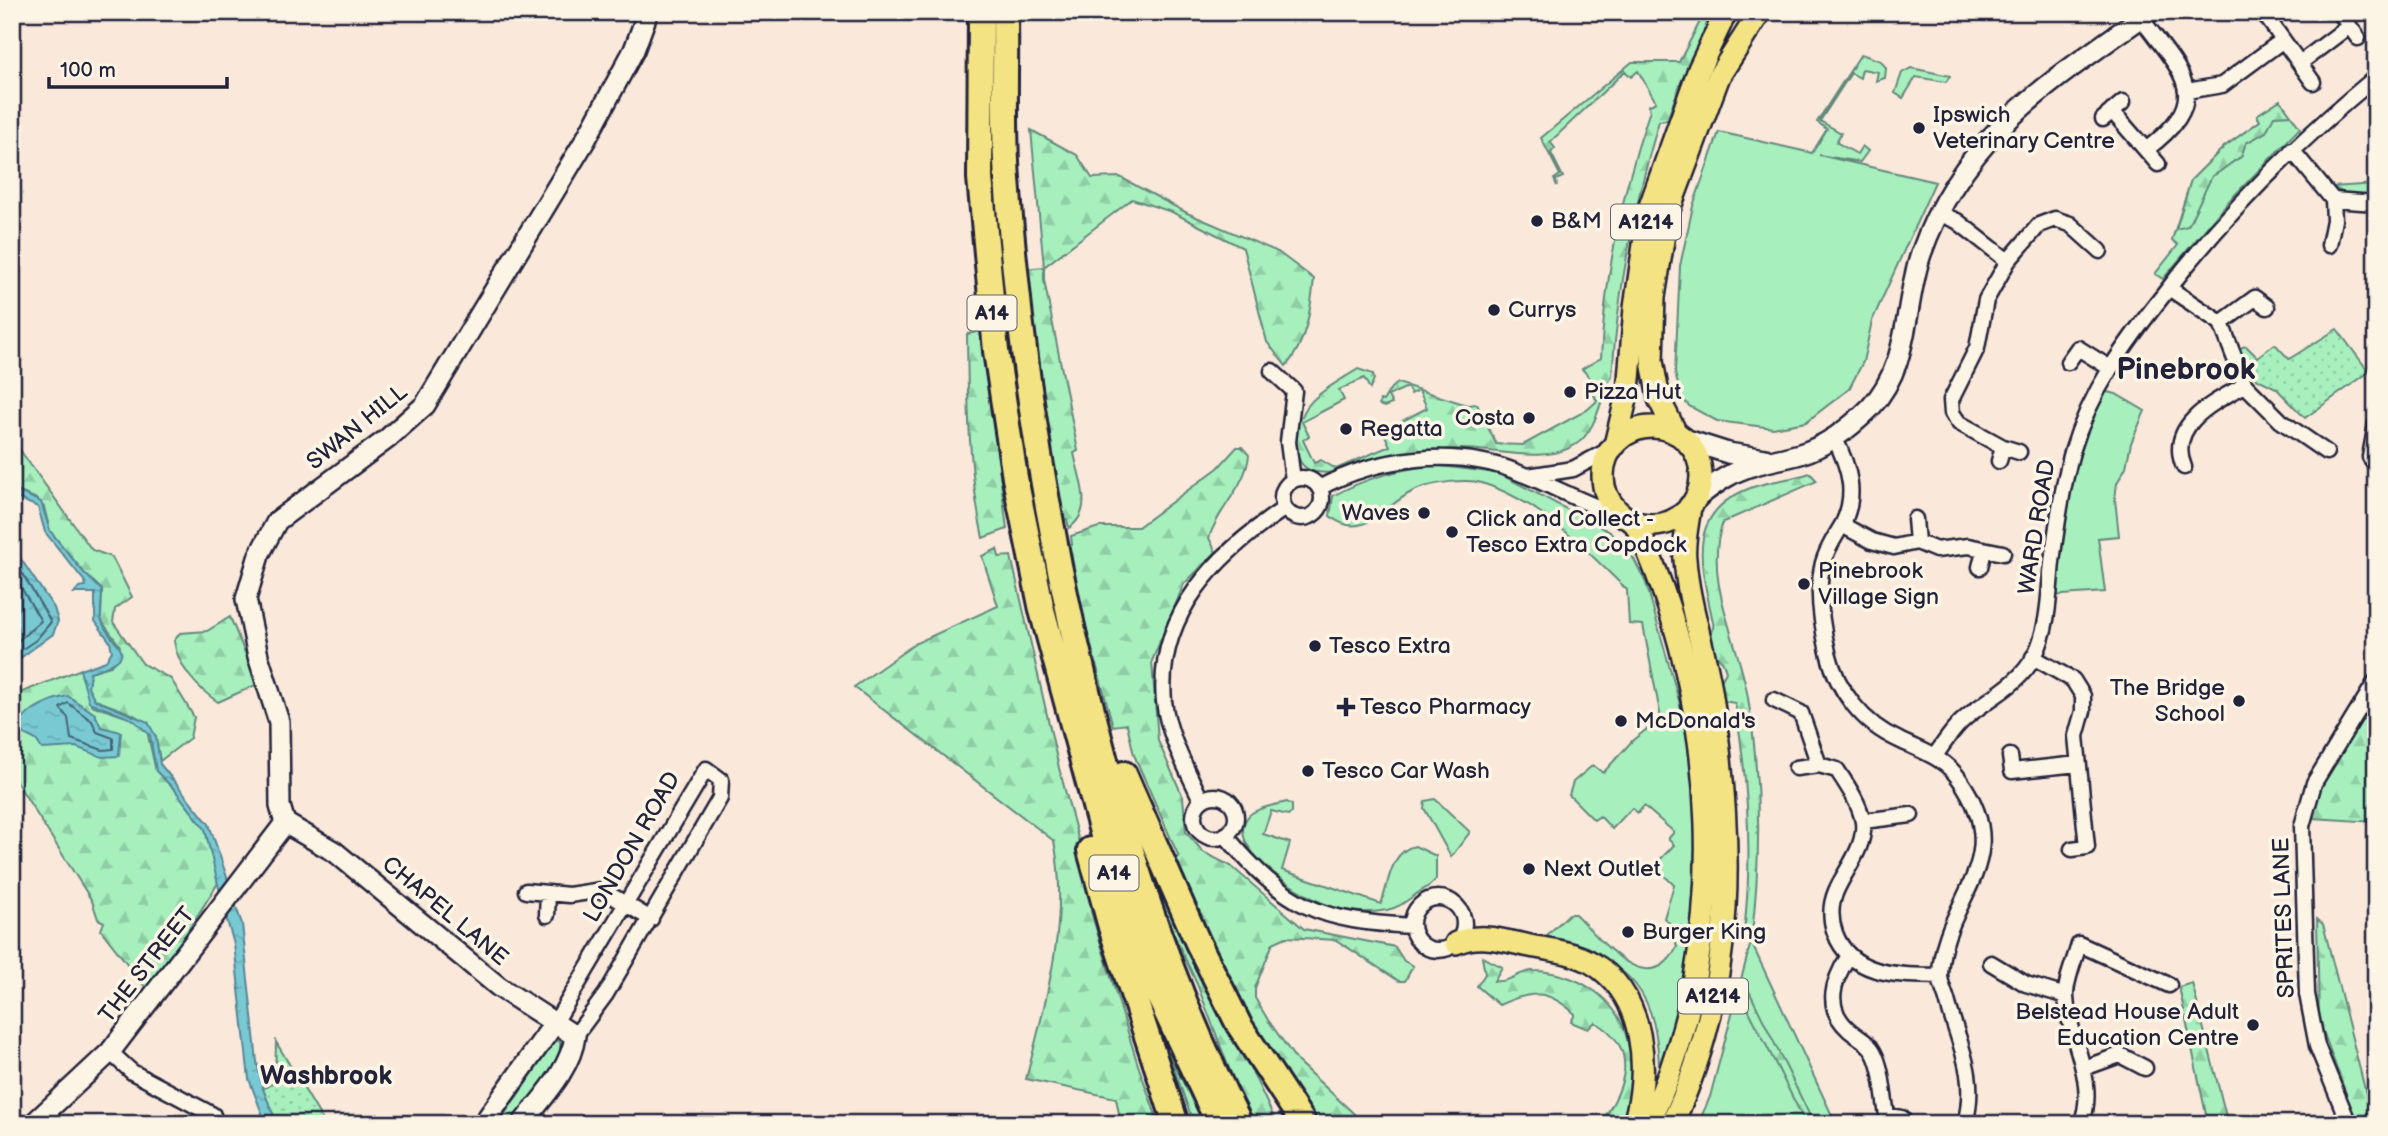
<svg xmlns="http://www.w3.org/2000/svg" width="2388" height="1136" font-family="'Balsamiq Sans',sans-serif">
	<defs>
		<pattern id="forest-firs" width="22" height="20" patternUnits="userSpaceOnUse" patternTransform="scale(1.75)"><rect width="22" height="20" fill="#a7f0be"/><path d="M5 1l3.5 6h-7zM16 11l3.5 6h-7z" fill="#8fcea4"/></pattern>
		<pattern id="park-dots" width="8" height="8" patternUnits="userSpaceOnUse" patternTransform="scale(1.75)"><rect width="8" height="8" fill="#a7f0be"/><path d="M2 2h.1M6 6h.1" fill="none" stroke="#8fcea4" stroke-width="1.8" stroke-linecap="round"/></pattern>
		<pattern id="water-ripples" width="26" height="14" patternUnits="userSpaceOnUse" patternTransform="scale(1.75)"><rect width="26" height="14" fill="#79c9d3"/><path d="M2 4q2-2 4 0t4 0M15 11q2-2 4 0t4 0" fill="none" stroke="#68acb6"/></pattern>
	</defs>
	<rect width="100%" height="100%" fill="#fae8db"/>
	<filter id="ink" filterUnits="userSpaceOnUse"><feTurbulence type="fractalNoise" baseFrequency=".0143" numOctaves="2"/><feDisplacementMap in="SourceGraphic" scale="14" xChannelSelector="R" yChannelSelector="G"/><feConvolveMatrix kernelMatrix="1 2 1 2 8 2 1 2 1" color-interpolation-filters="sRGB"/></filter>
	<g filter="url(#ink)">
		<!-- grass -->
		<path fill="#a7f0be" stroke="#64897c" stroke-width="2" d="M1861 54 1881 61 1886 68 1885 78 1876 81 1878 72 1862 69 1860 78 1851 73 1820 121 1841 133 1836 142 1857 154 1862 146 1868 151 1860 162 1819 155 1935 182 1872 321 1863 362 1849 389 1806 422 1773 428 1717 421 1689 406 1681 397 1675 373 1680 266 1693 206 1719 132 1812 153 1827 129 1817 122Z
			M1911 68 1950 76 1946 82 1916 77 1903 98 1895 93 1902 73Z
			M2280 100 2300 128 2228 202 2163 279 2155 274 2178 245 2172 240 2191 180 2224 147 2260 121 2257 115Z
			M2376 184V199L2355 198 2332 187Z
			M2098 390 2116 394 2145 411 2131 443 2126 467 2117 483 2115 499 2119 536 2098 538 2105 592 2049 596 2063 488Z
			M1433 465 1498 473 1610 532 1634 559 1646 583 1695 758 1700 807 1689 991 1663 1069 1659 1065C1655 980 1622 959 1543 939L1569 914H1575C1601 939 1648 1003 1677 947L1671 925 1664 918 1674 885 1654 866 1674 845 1668 839 1674 832 1644 806 1638 813 1632 808 1612 829 1600 816 1594 820 1569 795 1573 782 1593 765 1603 773 1633 740 1661 718 1643 625 1629 624 1627 590C1584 548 1542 502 1482 483 1466 478 1434 483 1418 489 1387 500 1365 545 1330 516L1333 496C1365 478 1397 470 1433 465Z
			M1435 799 1470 832 1451 857 1424 808 1425 801Z
			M1287 802 1292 805V812L1288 815 1271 811 1263 834 1290 843 1282 870 1381 904C1389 883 1390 851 1415 846L1436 856V879C1430 887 1423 889 1415 895 1406 901 1399 908 1387 910 1368 914 1346 912 1328 905 1305 897 1225 850 1247 818 1253 808 1276 805 1287 802Z
			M1751 942 1836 1124H1698L1710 1097Z
			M555 1041H560C563 1072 530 1100 512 1124H498Z"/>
		<!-- forest -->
		<path fill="url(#forest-firs)" stroke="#64897c" stroke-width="2" d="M1705 12V21L1711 25 1681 82 1667 120 1659 121C1634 205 1618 289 1612 376 1600 396 1598 431 1575 445 1540 467 1484 444 1445 450 1418 455 1333 481 1310 470 1291 462 1296 433 1298 417H1302C1308 396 1340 381 1358 369L1373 374 1374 379 1370 389 1364 378 1339 390 1344 400 1302 422 1309 436 1303 440 1314 463 1321 460 1336 469 1390 446 1383 431 1427 408 1419 390 1411 394 1407 387 1388 396 1392 404 1384 407 1379 405 1380 400 1383 401 1391 388 1398 383 1467 405 1477 404 1496 444 1523 445 1587 410 1597 401 1588 383 1591 379 1582 369 1601 358C1605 273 1622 191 1650 110L1648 106 1656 102 1638 71 1631 77 1625 71 1550 142 1555 148 1551 153 1563 177 1556 180 1557 186 1554 179 1560 175 1541 138 1632 62H1679Z
			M2280 100 2291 115 2274 116 2266 132 2246 143 2241 157C2231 162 2220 173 2212 176L2188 226 2176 229 2191 180 2224 147 2260 121 2257 115Z
			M1031 130 1077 155 1092 178 1120 177 1187 213 1278 252 1314 279C1311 308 1306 344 1286 366L1267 342 1243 248 1172 212 1132 199 1044 267V280L1078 451 1074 453C1079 480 1095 510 1069 528L1067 519 1059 520 1024 269 1044 267Z
			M982 331 1007 529 983 538C968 469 968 403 967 334Z
			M12 439 92 550 112 557 132 597 115 609 113 622 143 664 171 679 194 717 190 738 160 761C153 715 135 715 95 700L88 687 90 672 111 666 120 646 101 620 102 590 84 573 50 531 44 507 35 498 12 489Z
			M1237 447H1242L1249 455C1246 487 1218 508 1209 538L1216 552 1184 584 1152 661 1158 741 1183 797 1186 832 1203 852 1231 866 1304 929 1395 947 1404 961 1413 966 1405 981H1399L1336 940 1286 937 1273 943 1255 988V998L1268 1020 1297 1061 1365 1124H1316L1239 1002 1171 864 1172 852 1175 859 1179 857 1134 755 1127 724 1113 726 1064 547 1072 545 1071 536 1099 527H1138L1218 468Z
			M1810 473 1817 481 1723 522C1702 578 1739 641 1748 698 1761 779 1761 861 1751 942L1744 932C1753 855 1748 780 1735 703L1723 701 1719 685 1726 672 1723 662 1709 647C1709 638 1715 629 1713 622 1702 569 1683 515 1748 489 1767 481 1790 480 1810 473Z
			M997 549 999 557 1011 556 1059 768 1092 890 1091 912 1138 1065 1159 1124H1121L1116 1098 1026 1079C1046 1002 1070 919 1054 841L854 687 916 643 998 606 982 556Z
			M230 617 258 684 218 702C197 688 178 667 174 641L180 633 207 631Z
			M81 669 91 705 132 719 147 731 156 771 175 790 205 829 218 883 149 992 101 930 104 922 98 919 92 901 12 775V696Z
			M2364 711 2376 716V822L2313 818 2316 793Z
			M1146 858 1164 886 1277 1124H1250L1249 1121 1197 984 1161 907Z
			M2317 919 2323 924 2371 1113 2376 1112V1124H2357L2319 1020Z
			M1482 957 1502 967 1494 981C1512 983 1520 970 1534 971 1553 971 1575 978 1590 988 1639 1019 1632 1072 1630 1124H1600C1625 1089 1641 1048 1595 1022L1588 1029 1571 1022 1575 1014C1548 989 1532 990 1499 1005L1477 986 1485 974Z
			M2192 983 2228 1124H2208L2179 987Z
			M1747 987 1814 1124H1806L1744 1001Z
			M1168 1052 1204 1124H1194Z"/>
		<!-- park -->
		<path fill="url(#park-dots)" stroke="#64897c" stroke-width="2" d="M2337 329 2369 372 2305 418 2276 388 2254 377 2247 359 2238 362 2234 350 2246 346 2257 357 2275 344 2289 359Z
			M276 1042 325 1124H277L263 1089 275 1082Z"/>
		<!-- water -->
		<path fill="url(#water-ripples)" stroke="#568696" stroke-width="2" d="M12 489 41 502 50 531 84 573 102 590C102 599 100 610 101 618 107 646 150 654 90 672L88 687 95 700 148 722 156 737 160 764 209 824 231 889 222 901 205 829 175 790 156 771 150 735 132 719 89 702 80 670 106 661 112 651 110 642 95 621V593H74L79 587 86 586 85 582 45 532 38 507 12 496Z
			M12 546 54 608 58 621 53 634 12 664Z
			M68 696 95 714 101 727 121 732 119 756 102 757 76 747 42 749 36 740 24 734 20 723C29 708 52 699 68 696Z
			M231 892 242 924 257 1062 263 1089 277 1124H266L249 1079 234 944 222 904Z"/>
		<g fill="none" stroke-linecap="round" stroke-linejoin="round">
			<!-- shore -->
			<path stroke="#456578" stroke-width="2" d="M12 556 51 622 36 640 12 656
				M12 572 41 621 12 646
				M68 703 92 721 97 732 113 738V749L103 750 71 739 68 718 60 708Z"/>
			<!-- street casing -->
			<g stroke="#22223b" stroke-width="19">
				<path id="street" d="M2263 12 2313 82
					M2340 13 2358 38
					M2141 18C2182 74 2215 97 2147 149
					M2300 63 2349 26
					M2187 91 2222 85 2283 40
					M2112 111 2158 164
					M2103 119 2123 102
					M2292 150 2333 200 2376 203
					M1938 213 1957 221 2008 261
					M2329 245 2334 220 2333 200
					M2169 288 2221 323 2245 385 2281 421 2326 452
					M2221 323 2255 298 2267 307
					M2068 362 2078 348 2110 368
					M1272 371 1294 391 1288 442 1293 480
					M2376 424 2370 457 2376 465
					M1835 439C1849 467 1858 495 1842 525 1835 537 1827 548 1823 563 1816 589 1822 626 1828 652 1837 691 1863 724 1899 740 1923 752 1944 757 1960 780 2018 863 1942 898 1940 975 1940 983 1945 993 1947 1000 1959 1046 1978 1075 1965 1124
					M2003 447 2019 452
					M1999 461 2003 447 1959 423 1952 413 1951 400 1977 348 1986 300 2008 261 2039 225 2055 219 2070 224 2100 251
					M2184 467C2166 425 2214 402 2245 385
					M1528 476 1573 469 1611 449
					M1282 498a20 20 0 1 1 40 0a20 20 0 1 1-40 0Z
					M1319 488C1377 457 1455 447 1517 472 1554 486 1587 506 1625 517
					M1915 519 1917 542
					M1842 525 1872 541 1894 547 1917 542 1936 550 1968 546 2003 553
					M1980 567 1984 551
					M2033 657 2073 680 2083 696V711L2076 736 2087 847 2072 849
					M1774 700 1801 713 1819 765 1837 770C1847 785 1860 804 1863 822 1866 847 1845 870 1836 891 1830 905 1830 919 1835 933 1851 977 1900 975 1940 976
					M1935 756C1943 744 1951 732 1961 722 1986 698 2018 688 2035 655 2049 627 2049 592 2052 562 2057 525 2062 488 2072 452 2090 391 2126 342 2165 293 2227 212 2297 142 2376 77
					M2010 756 2012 771 2078 764
					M1796 768 1819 765
					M1194 817a21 21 0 1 1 42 0a21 21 0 1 1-42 0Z
					M1201 800C1187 769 1168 736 1164 701 1156 613 1218 553 1285 508
					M1863 821 1911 815
					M1225 835C1287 908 1318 921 1412 926
					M526 891 569 895 602 890 651 919
					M1412 924a26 26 0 1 1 52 0a26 26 0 1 1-52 0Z
					M547 915 548 894
					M1848 957C1833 981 1824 1007 1848 1029 1856 1037 1868 1041 1873 1051 1883 1069 1883 1094 1887 1115L1902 1118
					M1991 963 2026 984 2066 996
					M556 1021 706 769 721 780 720 798 606 994 575 1036
					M110 1052 132 1072 213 1115
					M2084 1068 2120 1055 2145 1068
					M2081 1124C2099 1081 2068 1040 2066 997 2065 981 2075 960 2079 944L2169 985
					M2349 1124 2317 1046 2307 994 2302 826 2314 783 2376 681"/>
			</g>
			<!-- secondary casing -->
			<g stroke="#22223b" stroke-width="24">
				<path id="secondary" d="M1684 439 1728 453 1765 459
					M1694 500C1708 489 1722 478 1738 471 1758 462 1779 460 1800 454 1827 446 1850 428 1870 408 1911 364 1903 307 1921 254 1963 134 2051 82 2149 12
					M33 1124 110 1052 285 823
					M483 1124 556 1021
					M522 1124C542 1098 571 1069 575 1036L499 987 335 852 285 823 280 806 279 722 258 656 246 599 259 555 277 521 387 439 425 405 586 139 634 50 648 12"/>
			</g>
			<!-- primary casing -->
			<g stroke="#22223b" stroke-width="26">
				<path id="primary" d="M1603 476a49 49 0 1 1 98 0a49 49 0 1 1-98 0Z
					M1676 433 1659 399 1652 361 1654 297 1667 215 1719 76 1760 12
					M1615 445 1628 391 1635 308 1649 209 1699 69 1726 12
					M1634 521C1720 697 1735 946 1648 1124
					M1456 943C1480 932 1505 941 1530 946 1551 950 1574 952 1592 963 1646 995 1650 1070 1634 1124
					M1672 1124C1738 984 1734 839 1711 690 1704 646 1688 603 1685 559 1683 542 1688 524 1690 506"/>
			</g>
			<!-- highway casing -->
			<g stroke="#22223b" stroke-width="30">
				<path id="highway" d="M981 12 980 178 996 351 1015 478 1042 610 1111 865 1150 977 1219 1124
					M1005 12C1006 68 1003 124 1007 179 1021 375 1053 568 1104 757 1138 884 1180 1007 1240 1124
					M1124 774 1198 943 1239 1025 1304 1124
					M1090 850 1111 927 1176 1124"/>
			</g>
			<!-- street -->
			<use href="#street" stroke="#fcf5e5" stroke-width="14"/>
			<!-- secondary -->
			<use href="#secondary" stroke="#fcf5e5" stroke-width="19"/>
			<!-- primary -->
			<use href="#primary" stroke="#f4e382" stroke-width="21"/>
			<!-- highway -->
			<use href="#highway" stroke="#f4e382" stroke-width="24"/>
		</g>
	</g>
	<!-- markers -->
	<g fill="#22223b" stroke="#fcf5e5" stroke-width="2.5">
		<circle cx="1919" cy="128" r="7"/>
		<circle cx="1537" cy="221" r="7"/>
		<circle cx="1494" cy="310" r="7"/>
		<circle cx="1570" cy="392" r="7"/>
		<circle cx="1529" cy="418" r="7"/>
		<circle cx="1346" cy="429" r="7"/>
		<circle cx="1424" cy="513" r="7"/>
		<circle cx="1452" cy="532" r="7"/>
		<circle cx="1804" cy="584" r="7"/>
		<circle cx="1315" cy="646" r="7"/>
		<circle cx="2239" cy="701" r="7"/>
		<path d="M1342.5 696.5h7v7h7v7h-7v7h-7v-7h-7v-7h7z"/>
		<circle cx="1621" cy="721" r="7"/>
		<circle cx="1308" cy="771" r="7"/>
		<circle cx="1529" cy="869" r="7"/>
		<circle cx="1628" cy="932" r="7"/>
		<circle cx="2253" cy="1025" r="7"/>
	</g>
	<g text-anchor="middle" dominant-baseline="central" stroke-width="7" stroke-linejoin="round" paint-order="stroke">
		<!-- shield labels -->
		<g fill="#fcf5e5" stroke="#63616e" stroke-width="2">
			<rect x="1611" y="204.5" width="70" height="35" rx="5"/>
			<rect x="967.5" y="295.5" width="49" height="35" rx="5"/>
			<rect x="1089.5" y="855.5" width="49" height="35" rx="5"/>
			<rect x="1678" y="978.5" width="70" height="35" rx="5"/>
		</g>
		<g font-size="21" font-weight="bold" fill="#22223b">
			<text x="1646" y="222">A1214</text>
			<text x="992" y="313">A14</text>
			<text x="1114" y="873">A14</text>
			<text x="1713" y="996">A1214</text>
		</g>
		<!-- poi labels -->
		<g font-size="23" fill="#22223b" stroke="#fcf5e5" text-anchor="start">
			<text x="1933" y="115">Ipswich<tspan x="1933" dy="26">Veterinary Centre</tspan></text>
			<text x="1551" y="221">B&amp;M</text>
			<text x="1508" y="310">Currys</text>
			<text x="1584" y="392">Pizza Hut</text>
			<text x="1515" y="418" text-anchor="end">Costa</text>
			<text x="1360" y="429">Regatta</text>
			<text x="1410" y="513" text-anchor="end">Waves</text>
			<text x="1466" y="519">Click and Collect -<tspan x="1466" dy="26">Tesco Extra Copdock</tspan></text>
			<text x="1818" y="571">Pinebrook<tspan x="1818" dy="26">Village Sign</tspan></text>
			<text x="1329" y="646">Tesco Extra</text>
			<text x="2225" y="688" text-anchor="end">The Bridge<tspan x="2225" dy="26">School</tspan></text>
			<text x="1360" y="707">Tesco Pharmacy</text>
			<text x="1635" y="721">McDonald's</text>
			<text x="1322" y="771">Tesco Car Wash</text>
			<text x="1543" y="869">Next Outlet</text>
			<text x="1642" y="932">Burger King</text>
			<text x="2239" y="1012" text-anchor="end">Belstead House Adult<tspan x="2239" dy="26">Education Centre</tspan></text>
		</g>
		<!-- street labels -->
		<g font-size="23" fill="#22223b" stroke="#fcf5e5">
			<text transform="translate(357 427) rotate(-39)">SWAN HILL</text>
			<text transform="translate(2037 527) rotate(-81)">WARD ROAD</text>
			<text transform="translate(632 847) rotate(-60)">LONDON ROAD</text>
			<text transform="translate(445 911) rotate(40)">CHAPEL LANE</text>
			<text transform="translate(2284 918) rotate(-92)">SPRITES LANE</text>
			<text transform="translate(147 965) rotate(-52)">THE STREET</text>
		</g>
		<!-- quarter labels -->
		<g font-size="26" font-weight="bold" fill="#22223b" stroke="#fcf5e5">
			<text x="326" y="1076">Washbrook</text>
		</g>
		<!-- district labels -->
		<g font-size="30" font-weight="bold" fill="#22223b" stroke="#fcf5e5">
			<text x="2186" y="370">Pinebrook</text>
		</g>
	</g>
	<!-- margin -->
	<rect width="2388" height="1136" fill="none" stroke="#fcf5e5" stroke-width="42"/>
	<rect x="21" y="21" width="2346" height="1094" fill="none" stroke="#22223b" stroke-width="2.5" filter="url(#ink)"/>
	<!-- scale -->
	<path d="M49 77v10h178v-10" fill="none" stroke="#22223b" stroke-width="3.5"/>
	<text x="60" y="77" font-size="21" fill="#22223b" stroke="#fcf5e5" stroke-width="5" paint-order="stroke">100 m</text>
</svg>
